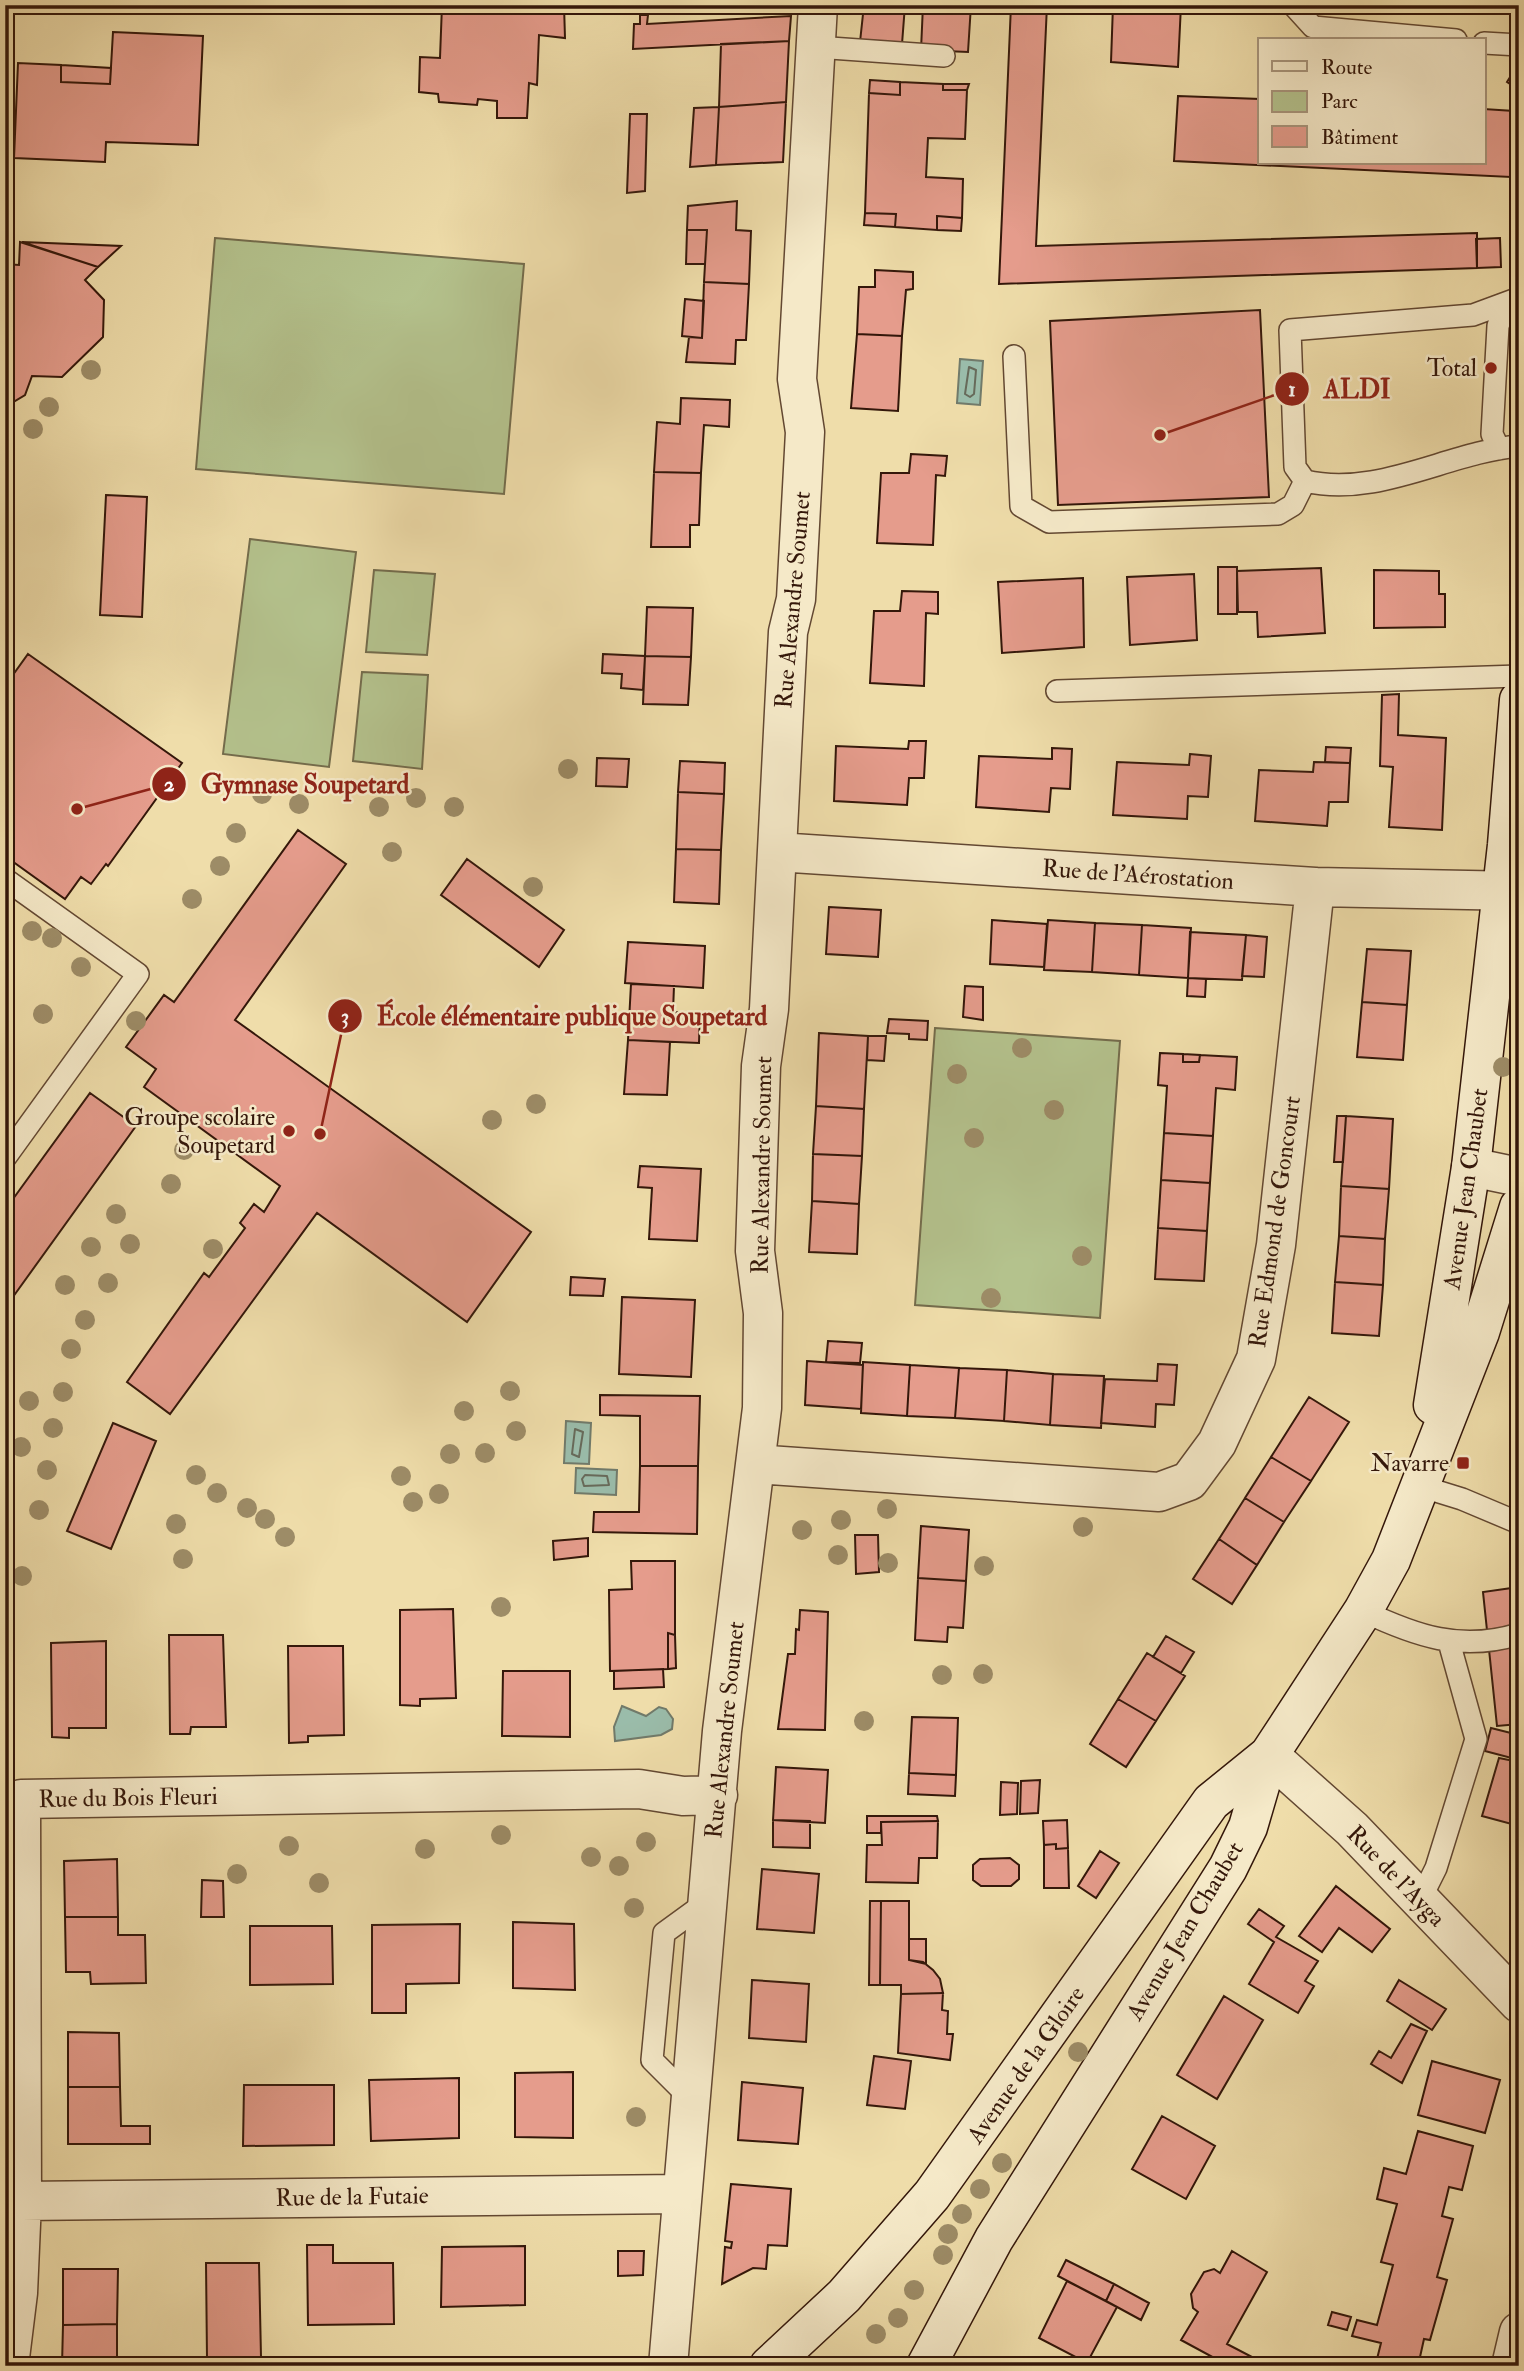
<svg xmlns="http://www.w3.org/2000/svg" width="1524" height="2371" font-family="'IM FELL Double Pica',serif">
	<rect width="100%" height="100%" fill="#efddaa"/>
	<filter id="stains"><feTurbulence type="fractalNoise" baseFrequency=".00286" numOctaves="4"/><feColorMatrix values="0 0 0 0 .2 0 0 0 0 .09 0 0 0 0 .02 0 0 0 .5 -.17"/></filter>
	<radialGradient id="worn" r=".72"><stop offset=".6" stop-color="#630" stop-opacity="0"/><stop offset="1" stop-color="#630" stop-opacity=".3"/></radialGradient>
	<!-- green -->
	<path fill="#b4c28d" stroke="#746c4c" stroke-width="2" d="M215 238 524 264 504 494 196 469Z
		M250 539 356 552 329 767 223 754Z
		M374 570 435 574 427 655 366 652Z
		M362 672 428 675 422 769 353 761Z
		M935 1028 1120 1041 1100 1318 915 1305Z"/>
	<!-- water -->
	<path fill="#9abcaa" stroke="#717a6a" stroke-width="2" d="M960 359 983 361 980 405 957 403Z
		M566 1421 591 1423 589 1464 564 1463Z
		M576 1468 617 1470 616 1495 575 1493Z
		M622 1706 646 1716 659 1707 666 1709 673 1719 672 1729 661 1735 615 1741 614 1727Z"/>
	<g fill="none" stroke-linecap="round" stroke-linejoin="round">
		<!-- shore -->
		<path stroke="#676a5a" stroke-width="2" d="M969 367 976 370 974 394 970 397 965 394Z
			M575 1429 583 1432 579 1457 572 1454Z
			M585 1475 607 1476 609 1485 584 1486 582 1479Z"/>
	</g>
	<!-- building -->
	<path fill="#e59c8c" stroke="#34170a" stroke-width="2" d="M442 5H564L565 38 539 35 537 85 529 83 527 118H497V101L478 99 477 105 439 102 438 94 419 92 420 57 440 58Z
		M864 5H905L902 44 860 42Z
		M923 5H971L968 52 921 50Z
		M1011 5H1047L1036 246 1477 233V268L999 284Z
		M1113 5H1181L1178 67 1111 62Z
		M640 15H648L647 24 791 16 789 41 633 49 634 24H640Z
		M113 32 203 36 198 145 106 142 105 162 14 158 18 63 61 65V82L110 84Z
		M789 41 786 102 719 107 721 44Z
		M61 65 111 68 110 84 61 82Z
		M1512 74 1519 78V90L1507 82Z
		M870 80 900 82V95L869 93Z
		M900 82 943 84V90H967L965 139 928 138 926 177 963 179 962 218 937 216V230L895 227 896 214 865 213 869 93 900 95Z
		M943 84H969L967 90H943Z
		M1178 96 1260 99V163H1484V109L1514 111 1511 177 1174 161Z
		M786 102 783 162 716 165 719 107Z
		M719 107 716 165 690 167 694 108Z
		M630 114H647L645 191 627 193Z
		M737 201 736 230 751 231 749 284 704 282 707 230H687L688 206Z
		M865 213 896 214 895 227 864 225Z
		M937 216 962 218 961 231 937 230Z
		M687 230H707L705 264H686Z
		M1500 238 1501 267 1477 268 1476 239Z
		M20 242 98 267 85 280 104 300 103 337 62 377 32 376 25 395 5 407V264L19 265Z
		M22 242 121 246 98 267Z
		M875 270 913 272V289L906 290 902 336 857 334 859 287H875Z
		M704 282 749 284 746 340H736L735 364 686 362 689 337 702 338Z
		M685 299 704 301 702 338 682 336Z
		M1260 310 1269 497 1058 505 1050 321Z
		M857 334 902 336 898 411 851 408Z
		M681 398 730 400 729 427 704 425 701 473 654 472 657 422 680 424Z
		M911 454 947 456 945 476 936 475 933 545 877 543 881 473H909Z
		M654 472 701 473 699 525H690V547H651Z
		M106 495 147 497 142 617 100 615Z
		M1218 567H1237V614H1218Z
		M1321 568 1325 633 1258 637 1257 612H1238L1237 571Z
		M1374 570 1439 571V594H1445V627L1374 628Z
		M1194 574 1197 640 1130 645 1127 577Z
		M1083 578 1084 647 1002 653 998 582Z
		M902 591 938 592V614L926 613 924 686 870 683 874 611H900Z
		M647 607 693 608 691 657 645 656Z
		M28 654 182 763 108 866 106 864 91 884 81 877 65 899 5 856V686Z
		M603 654 645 656 643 690 621 688 622 674 602 673Z
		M645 656 691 657 688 705 643 704Z
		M1399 694 1398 735 1446 738 1442 830 1389 827 1393 767 1380 766 1382 695Z
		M909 741H926L924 778H909L907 805 834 801 836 746 908 749Z
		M1326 747 1351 748 1350 763 1325 762Z
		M1052 748 1072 749 1070 789 1051 788 1049 812 976 807 979 756 1052 759Z
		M1190 754 1211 756 1208 797 1188 796 1187 819 1113 815 1117 762 1189 765Z
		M597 758 629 759 627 787 596 786Z
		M680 761 725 763 724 794 678 792Z
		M1314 762 1350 763 1348 802H1329L1327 826 1255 821 1259 770 1313 772Z
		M678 792 724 794 721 850 676 849Z
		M298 830 346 864 235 1020 531 1232 467 1322 317 1213 170 1414 127 1382 204 1273 209 1277 245 1228 240 1223 254 1204 264 1212 280 1186 144 1087 156 1069 126 1047 164 995 174 1002Z
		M676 849 721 850 719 904 674 902Z
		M467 859 564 930 539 967 441 895Z
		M829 907 881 910 878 957 826 954Z
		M992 920 1047 924 1044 967 990 964Z
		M1048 920 1095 923 1092 972 1044 970Z
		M1095 923 1142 925 1139 975 1092 972Z
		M1142 925 1191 928 1188 978 1139 975Z
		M1190 932 1246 935 1242 980 1188 978Z
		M1246 935 1267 937 1264 977 1242 976Z
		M628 942 705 946 703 988 625 983Z
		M1367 949 1411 951 1407 1005 1362 1002Z
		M1188 978 1206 979 1205 997 1187 996Z
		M631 984 674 986 673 1012 700 1013 699 1043 628 1040Z
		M965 986 983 987V1020L963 1017Z
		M1362 1002 1407 1005 1403 1060 1357 1057Z
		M889 1019 928 1021 927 1040 909 1039V1034L887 1033Z
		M819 1033 868 1036 864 1109 816 1106Z
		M868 1036H886L884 1061 867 1060Z
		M628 1040 670 1042 667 1095 624 1094Z
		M1160 1053 1183 1054V1062H1199L1200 1055 1237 1057 1235 1090 1216 1088 1213 1136 1164 1133 1167 1086 1158 1085Z
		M1183 1054 1200 1055 1199 1062H1183Z
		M90 1093 136 1126 5 1308V1210Z
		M816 1106 864 1109 862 1156 813 1154Z
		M1337 1116H1346L1343 1162H1334Z
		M1346 1116 1393 1119 1389 1189 1341 1186Z
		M1164 1133 1213 1136 1210 1183 1161 1180Z
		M813 1154 862 1156 859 1204 812 1201Z
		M640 1166 701 1169 697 1241 649 1239 652 1188 638 1187Z
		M1161 1180 1210 1183 1207 1231 1158 1228Z
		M1341 1186 1389 1189 1385 1239 1339 1236Z
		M812 1201 859 1204 857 1254 809 1252Z
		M1158 1228 1207 1231 1204 1281 1155 1279Z
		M1339 1236 1385 1239 1383 1285 1335 1282Z
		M571 1277 605 1279 603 1296 570 1295Z
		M1335 1282 1383 1285 1379 1336 1332 1333Z
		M622 1297 695 1300 691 1377 619 1374Z
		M828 1341 862 1343 860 1363 826 1362Z
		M807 1361 863 1365 861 1409 805 1405Z
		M863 1362 910 1365 907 1416 861 1413Z
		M1158 1364 1177 1365 1174 1405 1156 1404 1155 1427 1101 1423 1105 1379 1157 1381Z
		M910 1365 959 1368 955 1418 907 1416Z
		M959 1368 1007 1370 1004 1421 955 1418Z
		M1007 1370 1053 1374 1050 1425 1004 1421Z
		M1053 1374 1104 1376 1101 1428 1050 1425Z
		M600 1395 700 1396 698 1466H640V1416L600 1415Z
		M1309 1397 1349 1422 1311 1481 1271 1457Z
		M113 1423 156 1441 111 1549 67 1531Z
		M1271 1457 1311 1481 1284 1522 1245 1498Z
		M640 1466H698L697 1534 593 1532 594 1512H639Z
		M1245 1498 1284 1522 1257 1565 1219 1539Z
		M921 1526 969 1530 966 1581 918 1578Z
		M855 1535H878L879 1572 856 1574Z
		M588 1538V1556L554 1560 553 1541Z
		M1219 1539 1257 1565 1232 1604 1193 1579Z
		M631 1561H675V1635L668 1633V1669L610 1671 609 1590 632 1589Z
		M918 1578 966 1581 963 1628 948 1627 947 1642 915 1640Z
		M1519 1587V1724L1497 1726 1483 1592Z
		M453 1609 456 1698 420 1699V1706L400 1705V1610Z
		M800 1610 828 1612 825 1730 778 1729 788 1654H795L796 1629 799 1630Z
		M668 1633 675 1635 676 1668 668 1669Z
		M169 1635H223L226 1727H191L190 1734H170Z
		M1166 1636 1194 1652 1181 1673 1153 1657Z
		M106 1641V1728H69V1738L52 1737 51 1643Z
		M288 1646H343L344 1735 308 1736V1742L289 1743Z
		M1147 1653 1185 1676 1156 1721 1118 1699Z
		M663 1669 664 1687 614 1689V1671Z
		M503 1671H570V1737L502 1736Z
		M1118 1699 1156 1721 1126 1767 1090 1744Z
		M912 1717 958 1718 956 1775 909 1773Z
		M1491 1728 1519 1735V1760L1485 1751Z
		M1499 1758 1519 1762V1826L1482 1816Z
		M776 1767 828 1770 825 1823 773 1820Z
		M909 1773 956 1775 955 1796 908 1794Z
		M1040 1780 1038 1813 1020 1814 1021 1781Z
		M1001 1782 1018 1783 1017 1814 1000 1815Z
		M867 1816H937L938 1821 881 1822V1833H867Z
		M773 1820 810 1821V1848L773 1847Z
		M1067 1820 1068 1848 1056 1849V1844L1044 1845 1043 1821Z
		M938 1821 937 1858H919L918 1883 866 1882 867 1845H882L881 1822Z
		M1056 1844V1849L1068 1848 1069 1888H1044V1845Z
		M1100 1851 1119 1863 1096 1898 1078 1886Z
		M1010 1858 1019 1865V1879L1011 1886H981L973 1880V1865L980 1859Z
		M117 1859 118 1917H65L64 1861Z
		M762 1869 819 1874 814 1933 757 1929Z
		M202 1880 223 1881 224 1917H201Z
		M1336 1886 1390 1929 1372 1952 1339 1928 1322 1952 1299 1936Z
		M870 1901H881L880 1985H869Z
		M881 1901H909V1960L923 1962 933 1970 940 1979 943 1993 901 1994V1985H880Z
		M1259 1909 1284 1926 1276 1937 1318 1961 1305 1981 1314 1986 1298 2013 1249 1984 1274 1942 1248 1924Z
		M65 1917H118V1935H145L146 1983 91 1984 90 1972H66Z
		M513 1922 574 1924 575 1990 513 1988Z
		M460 1924 459 1983 406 1984V2013H372V1925Z
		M250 1926H332L333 1984 250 1985Z
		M909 1939H926V1964L909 1960Z
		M752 1980 809 1984 806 2042 749 2038Z
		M1399 1980 1446 2009 1432 2030 1387 2001Z
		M943 1993 942 2010 948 2011 947 2034H953L950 2060 898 2053 901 1994Z
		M1224 1996 1263 2020 1217 2099 1177 2075Z
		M1411 2024 1427 2031 1402 2083 1371 2064 1379 2051 1391 2058Z
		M68 2032 119 2033 120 2087H68Z
		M874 2056 911 2061 905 2109 867 2105Z
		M1432 2061 1500 2080 1485 2133 1418 2115Z
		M573 2072V2138L515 2137V2073Z
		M459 2078V2138L371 2141 369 2080Z
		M742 2082 803 2088 798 2144 738 2140Z
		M244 2085H334V2145L243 2146Z
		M68 2087H120L121 2126H150V2144H68Z
		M1162 2116 1215 2146 1186 2199 1132 2169Z
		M1418 2131 1473 2146 1462 2190 1449 2187 1442 2216 1453 2219 1437 2277 1447 2280 1430 2340 1424 2339 1418 2366H1384L1385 2361 1377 2359 1381 2343 1352 2336 1357 2320 1377 2325 1393 2265 1381 2262 1397 2204 1377 2199 1384 2168 1406 2174Z
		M731 2184 791 2189 787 2246 768 2245 766 2269 753 2268 722 2284 725 2247 731 2248 732 2242 725 2241Z
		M307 2245H333V2263H393L394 2324 308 2325Z
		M525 2246V2305L441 2307 442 2247Z
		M618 2251H644L643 2275 618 2276Z
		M1232 2251 1267 2272 1227 2344 1254 2358 1251 2366H1229L1181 2340 1198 2312 1193 2308 1191 2294 1204 2272 1214 2269 1220 2273Z
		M1066 2260 1114 2284 1106 2301 1058 2276Z
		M206 2263H259L261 2357 207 2358Z
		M63 2269H118L117 2324 63 2325Z
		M1067 2281 1117 2307 1087 2363 1039 2338Z
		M1114 2284 1149 2303 1141 2320 1106 2301Z
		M1332 2312 1351 2317 1347 2330 1328 2325Z
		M117 2324V2366H62L63 2325Z"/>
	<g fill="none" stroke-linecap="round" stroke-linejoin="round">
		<!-- lane casing -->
		<g stroke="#634832" stroke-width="24">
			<path id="lane" d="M1293 5 1313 27 1456 40
				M1484 43 1519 45
				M816 47 944 56
				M1519 298 1473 315 1290 330 1295 467 1305 481C1379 498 1448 452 1519 446
				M1014 356 1021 506 1049 522 1278 514 1293 505 1305 481
				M1499 449 1492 434 1498 326 1506 303
				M1057 691 1519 676
				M5 879 138 974 5 1158
				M1420 1486 1462 1499 1519 1523
				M1363 1611C1416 1636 1461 1652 1519 1634
				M1420 1900 1436 1868 1476 1739 1449 1642
				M690 2098 652 2060 664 1933 708 1901"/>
		</g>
		<!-- street casing -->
		<g stroke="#634832" stroke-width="41">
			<path id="street" d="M777 852 1315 887 1519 891
				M1471 1167 1519 1177
				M755 1464 1159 1492 1189 1481 1217 1443 1256 1359 1276 1245 1315 887
				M1269 1755 1352 1829 1519 2003
				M22 2201 682 2194
				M9 2366 18 2293 22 2201 21 1799 639 1789 683 1796 718 1795
				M668 2366 722 1731 762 1408 763 1313 755 1251 761 1066 769 1009 788 632 796 599 805 432 797 379 818 5
				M1511 2366 1519 2332"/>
		</g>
		<!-- secondary casing -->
		<g stroke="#34170a" stroke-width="41">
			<path id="secondary" d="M1433 1405 1471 1167 1507 845 1519 700
				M769 2366 844 2296 932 2195 1211 1802 1269 1755
				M926 2366 994 2239 1228 1868 1248 1827 1269 1755 1363 1611 1391 1560 1480 1332 1519 1207"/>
		</g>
		<!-- lane -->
		<use href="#lane" stroke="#f5e9c8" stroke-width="21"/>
		<!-- street -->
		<use href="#street" stroke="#f5e9c8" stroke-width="38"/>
		<!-- secondary -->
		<use href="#secondary" stroke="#f5e9c8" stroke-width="38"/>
	</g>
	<!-- trees -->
	<g fill="#9d8c67">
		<circle cx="91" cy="370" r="10"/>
		<circle cx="49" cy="407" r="10"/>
		<circle cx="33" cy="429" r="10"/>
		<circle cx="568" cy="769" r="10"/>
		<circle cx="262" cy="794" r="10"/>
		<circle cx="416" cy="798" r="10"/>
		<circle cx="299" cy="804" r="10"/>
		<circle cx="379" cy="807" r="10"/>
		<circle cx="454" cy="807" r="10"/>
		<circle cx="236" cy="833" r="10"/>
		<circle cx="392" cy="852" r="10"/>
		<circle cx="220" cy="866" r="10"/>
		<circle cx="533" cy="887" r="10"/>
		<circle cx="192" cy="899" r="10"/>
		<circle cx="32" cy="931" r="10"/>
		<circle cx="52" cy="938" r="10"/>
		<circle cx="81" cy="967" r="10"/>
		<circle cx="43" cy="1014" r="10"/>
		<circle cx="136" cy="1021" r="10"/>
		<circle cx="1022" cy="1048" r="10"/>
		<circle cx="1503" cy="1067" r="10"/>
		<circle cx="957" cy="1074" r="10"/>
		<circle cx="536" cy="1104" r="10"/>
		<circle cx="1054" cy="1110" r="10"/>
		<circle cx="492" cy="1120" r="10"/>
		<circle cx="974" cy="1138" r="10"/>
		<circle cx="184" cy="1150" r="10"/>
		<circle cx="171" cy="1184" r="10"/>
		<circle cx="116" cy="1214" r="10"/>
		<circle cx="130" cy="1244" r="10"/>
		<circle cx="91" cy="1247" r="10"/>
		<circle cx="213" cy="1249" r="10"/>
		<circle cx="1082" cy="1256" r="10"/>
		<circle cx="108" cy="1283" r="10"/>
		<circle cx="65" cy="1285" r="10"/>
		<circle cx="991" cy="1298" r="10"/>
		<circle cx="85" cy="1320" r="10"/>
		<circle cx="71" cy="1349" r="10"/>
		<circle cx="510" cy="1391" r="10"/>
		<circle cx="63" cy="1392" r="10"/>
		<circle cx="29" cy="1401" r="10"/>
		<circle cx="464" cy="1411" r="10"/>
		<circle cx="53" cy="1428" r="10"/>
		<circle cx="516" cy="1431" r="10"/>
		<circle cx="21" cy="1447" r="10"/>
		<circle cx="485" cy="1453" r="10"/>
		<circle cx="450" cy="1454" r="10"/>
		<circle cx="47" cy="1470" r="10"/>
		<circle cx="196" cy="1475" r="10"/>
		<circle cx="401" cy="1476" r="10"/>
		<circle cx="217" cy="1493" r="10"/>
		<circle cx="439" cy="1494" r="10"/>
		<circle cx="413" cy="1502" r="10"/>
		<circle cx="247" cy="1508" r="10"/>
		<circle cx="887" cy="1509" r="10"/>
		<circle cx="39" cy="1510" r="10"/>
		<circle cx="265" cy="1519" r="10"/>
		<circle cx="841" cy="1520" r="10"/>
		<circle cx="176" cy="1524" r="10"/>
		<circle cx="1083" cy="1527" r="10"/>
		<circle cx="802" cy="1530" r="10"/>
		<circle cx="285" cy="1537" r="10"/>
		<circle cx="838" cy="1555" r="10"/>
		<circle cx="183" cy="1559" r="10"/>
		<circle cx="888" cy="1563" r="10"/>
		<circle cx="984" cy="1566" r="10"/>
		<circle cx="22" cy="1576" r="10"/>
		<circle cx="501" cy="1607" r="10"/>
		<circle cx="983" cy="1674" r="10"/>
		<circle cx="942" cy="1675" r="10"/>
		<circle cx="864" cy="1721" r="10"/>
		<circle cx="501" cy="1835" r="10"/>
		<circle cx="646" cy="1842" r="10"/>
		<circle cx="289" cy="1846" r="10"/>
		<circle cx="425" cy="1849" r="10"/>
		<circle cx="591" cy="1857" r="10"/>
		<circle cx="619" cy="1866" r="10"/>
		<circle cx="237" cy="1874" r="10"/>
		<circle cx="319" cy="1883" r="10"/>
		<circle cx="634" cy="1908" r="10"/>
		<circle cx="1078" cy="2052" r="10"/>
		<circle cx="636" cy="2117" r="10"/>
		<circle cx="1002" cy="2163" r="10"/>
		<circle cx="980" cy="2189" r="10"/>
		<circle cx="962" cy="2214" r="10"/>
		<circle cx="948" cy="2234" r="10"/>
		<circle cx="943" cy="2255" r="10"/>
		<circle cx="914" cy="2290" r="10"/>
		<circle cx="898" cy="2318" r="10"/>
		<circle cx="876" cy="2334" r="10"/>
	</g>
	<!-- markers -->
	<g fill="#8f2418" stroke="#f5e9c8" stroke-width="2.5">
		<circle cx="1491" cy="368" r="7"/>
		<circle cx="289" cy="1131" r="7"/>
		<rect x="1456" y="1456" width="14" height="14" rx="3.5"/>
	</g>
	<g text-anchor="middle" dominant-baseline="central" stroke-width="5" stroke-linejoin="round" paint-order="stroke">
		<!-- poi labels -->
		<g font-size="24" fill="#34170a" stroke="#f5e9c8" text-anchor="end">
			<text x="1477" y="368">Total</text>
			<text x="275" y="1117">Groupe scolaire<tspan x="275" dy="28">Soupetard</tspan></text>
			<text x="1449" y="1463">Navarre</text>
		</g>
		<!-- street labels -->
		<g font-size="24" fill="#34170a" stroke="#f5e9c8">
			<text transform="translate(793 600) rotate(-85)">Rue Alexandre Soumet</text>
			<text transform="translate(1138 875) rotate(4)">Rue de l'Aérostation</text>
			<text transform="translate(762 1165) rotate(-89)">Rue Alexandre Soumet</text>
			<text transform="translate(1466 1189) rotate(-82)">Avenue Jean Chaubet</text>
			<text transform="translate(1275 1222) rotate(-82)">Rue Edmond de Goncourt</text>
			<text transform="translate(725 1730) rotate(-84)">Rue Alexandre Soumet</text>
			<text transform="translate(128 1798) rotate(-1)">Rue du Bois Fleuri</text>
			<text transform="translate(1396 1876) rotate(46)">Rue de l'Ayga</text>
			<text transform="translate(1185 1931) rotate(-59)">Avenue Jean Chaubet</text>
			<text transform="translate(1026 2065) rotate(-55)">Avenue de la Gloire</text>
			<text transform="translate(352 2197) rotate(-1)">Rue de la Futaie</text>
		</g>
	</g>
	<!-- callouts -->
	<path fill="none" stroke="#8f2418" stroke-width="2.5" d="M1160 435L1292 389M77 809L169 784M320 1134L345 1016"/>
	<g fill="#8f2418" stroke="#f5e9c8" stroke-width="2.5">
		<circle cx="1160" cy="435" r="7"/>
		<circle cx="77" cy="809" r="7"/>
		<circle cx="320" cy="1134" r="7"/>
		<circle cx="1292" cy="389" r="18"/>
		<circle cx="169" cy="784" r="18"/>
		<circle cx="345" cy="1016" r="18"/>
	</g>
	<g font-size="21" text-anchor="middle" font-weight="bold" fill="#fff">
		<text x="1292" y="396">1</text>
		<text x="169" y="791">2</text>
		<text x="345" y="1023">3</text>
	</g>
	<g font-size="26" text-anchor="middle" font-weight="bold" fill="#8f2418" stroke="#f5e9c8" stroke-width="5" stroke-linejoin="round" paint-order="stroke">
		<text x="1357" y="398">ALDI</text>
		<text x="305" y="793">Gymnase Soupetard</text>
		<text x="572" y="1025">École élémentaire publique Soupetard</text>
	</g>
	<!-- margin -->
	<rect width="1524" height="2371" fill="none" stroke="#efddaa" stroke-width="28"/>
	<rect x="7" y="7" width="1510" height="2357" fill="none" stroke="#34170a" stroke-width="3.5"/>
	<rect x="14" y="14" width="1496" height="2343" fill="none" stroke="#34170a" stroke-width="2"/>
	<!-- legend -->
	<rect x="1258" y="38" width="228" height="126" fill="#f5e9c8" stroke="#a8957c" stroke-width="2"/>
	<rect x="1272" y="61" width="35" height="10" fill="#f5e9c8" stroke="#a8957c" stroke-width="2"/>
	<text x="1321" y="74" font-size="21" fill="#34170a">Route</text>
	<rect x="1272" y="91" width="35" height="21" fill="#b4c28d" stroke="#a8957c" stroke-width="2"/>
	<text x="1321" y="108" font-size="21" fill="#34170a">Parc</text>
	<rect x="1272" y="126" width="35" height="21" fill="#e59c8c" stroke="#a8957c" stroke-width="2"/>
	<text x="1321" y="144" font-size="21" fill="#34170a">Bâtiment</text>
	<rect width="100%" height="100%" filter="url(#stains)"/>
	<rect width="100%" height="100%" fill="url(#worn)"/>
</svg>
